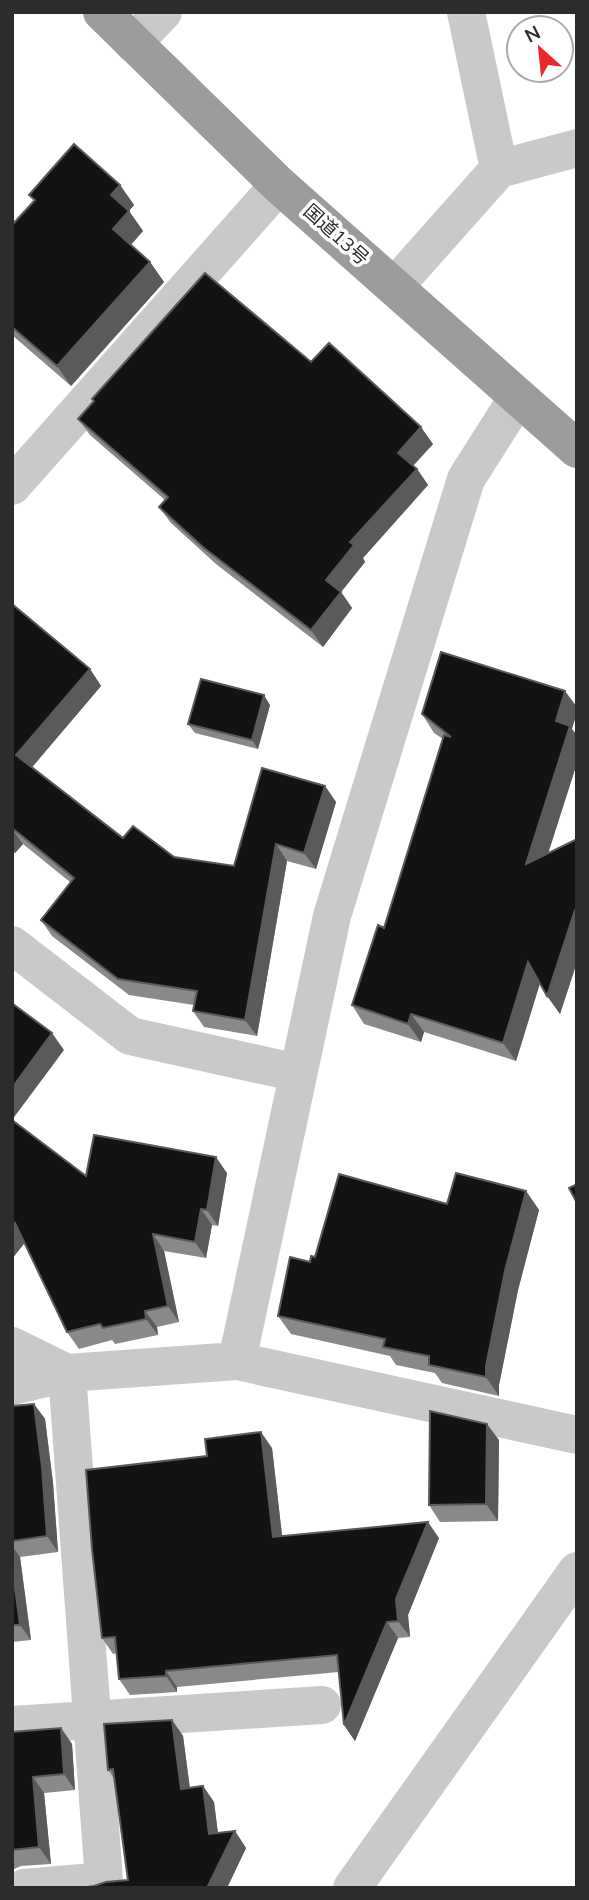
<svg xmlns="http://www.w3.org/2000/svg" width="589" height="1900" font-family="'Nunito Sans','Noto Sans JP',sans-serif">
	<rect width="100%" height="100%" fill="#fff"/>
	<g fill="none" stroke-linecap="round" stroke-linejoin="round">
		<!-- minor -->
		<path stroke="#c9c9c9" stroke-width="38" d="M466 12 499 169
			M133 43 163 12
			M394 287 499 169 577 148
			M12 486 279 185
			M12 945 130 1036 298 1073
			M12 1346 67 1373 237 1361 577 1435
			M237 1361 332 916 466 479 518 397
			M12 1386 67 1373 104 1881 24 1888
			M12 1725 322 1705
			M352 1888 577 1571"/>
		<!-- trunk -->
		<path stroke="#9c9c9c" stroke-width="38" d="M102 12 279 185 577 449"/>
	</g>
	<!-- wall -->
	<path fill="#898989" d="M120 185 134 205 129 211 143 231 131 245 150 262 164 282 71 386 12 335V225L34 201 29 195Z
		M311 362 433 444 413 466 417 469 428 485 363 558 365 562 341 592 352 608 323 647 216 564 171 523 159 507 165 500 90 435 78 419Z
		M12 604 90 669 101 686 32 767 123 838 174 857 234 866 325 786 336 802 316 869 287 861 257 1036 204 1027 193 1011 194 1005 129 995 52 936 41 920 70 882 23 844 15 853 12 851Z
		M270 705 258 749 195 733 188 724Z
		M422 714 572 729 577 763 548 853 577 839V962L560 1014 540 983 516 1061 424 1032 421 1042 364 1024 352 1005 384 928 443 739 434 733Z
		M12 1120 86 1176 227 1173 218 1226 212 1225 206 1258 164 1251 179 1322 157 1327 158 1335 115 1344 112 1340 79 1349 67 1332 24 1243 12 1259Z
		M526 1191 539 1210 518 1290 499 1385V1396L442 1383 435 1373 396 1365 390 1356 291 1334 278 1316 310 1262 315 1257 447 1204Z
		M34 1404 45 1419 53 1483 58 1552 20 1557 31 1640 12 1642V1406Z
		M499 1440 498 1521 440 1522 429 1505Z
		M272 1448 282 1536 439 1538 408 1615 410 1637 398 1638 355 1741 344 1725 339 1672 177 1687V1692L130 1695 119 1679 117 1653 113 1654 102 1638Z
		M172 1720 183 1736 190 1788 203 1786 214 1802 218 1833 235 1831 246 1848 227 1888 94 1886 128 1880 115 1780 108 1770Z
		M61 1728 72 1744 75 1790 44 1793 51 1864 21 1866 12 1870V1732Z"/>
	<!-- shaded-wall -->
	<path fill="#5a5a5a" d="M120 185 134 205 125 215 111 195Z
		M129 211 143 231 127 249 113 229Z
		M150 262 164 282 71 386 57 366Z
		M421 427 433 444 410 469 398 453Z
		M417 469 428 485 363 558 365 562 341 592 352 608 323 647 311 630 326 580 350 542Z
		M90 669 101 686 28 772 16 755Z
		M565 691 577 707V713L572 729 577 735V763L539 882 526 864 556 721Z
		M264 695 270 705 258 749 252 740Z
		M325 786 336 802 316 869 304 853Z
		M12 829 23 844 15 853 12 849Z
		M276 844 287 861 257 1036 245 1020Z
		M575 910 577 912V962L560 1014 547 996Z
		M528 962 541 980 516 1061 503 1043Z
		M411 1014 424 1032 421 1042 408 1024Z
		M52 1033 64 1050 12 1120V1088Z
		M216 1157 227 1173 218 1226 207 1210Z
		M526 1191 539 1210 518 1290 499 1385V1396L486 1377V1366L505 1271Z
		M201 1209 212 1225 206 1258 195 1242Z
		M15 1223 27 1240 12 1259V1227Z
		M153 1234 164 1251 179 1322 168 1306Z
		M145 1311 157 1327 158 1335 146 1319Z
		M34 1404 45 1419 53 1483 58 1552 47 1536Z
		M487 1424 499 1440 498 1521 486 1504Z
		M261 1432 272 1448 284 1552 273 1537Z
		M428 1522 439 1538 408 1615 410 1637 398 1621 396 1599Z
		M12 1546 20 1557 31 1640 20 1625 12 1565Z
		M387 1622 398 1638 355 1741 344 1725Z
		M166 1671 177 1687V1692L166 1676Z
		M172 1720 183 1736 192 1805 181 1789Z
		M61 1728 72 1744 75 1790 64 1774Z
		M33 1777 44 1793 51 1864 39 1847Z
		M203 1786 214 1802 220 1850 209 1834Z
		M235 1831 246 1848 227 1888H207Z"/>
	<!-- building -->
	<path fill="#131313" stroke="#5a5a5a" stroke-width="2" d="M74 144 120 185 111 195 129 211 113 229 150 262 57 366 12 327V225L35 200 29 195Z
		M205 273 311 362 329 343 421 427 398 453 417 469 350 542 354 545 326 580 341 592 311 630 204 548 159 507 168 497 78 419 94 401 92 399Z
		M12 604 90 669 16 755 123 838 133 826 174 857 234 866 262 768 325 786 304 853 276 844 245 1020 193 1011 197 991 118 979 41 920 74 878 12 828Z
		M441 652 565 691 556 721 570 726 526 864 577 839V910H575L547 996 528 962 503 1043 411 1014 408 1024 352 1005 378 925 384 928 444 735 451 737 422 714Z
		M201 679 264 695 252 740 188 724Z
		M13 1004 52 1033 12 1088V1005Z
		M12 1120 86 1176 94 1135 216 1157 207 1210 201 1209 195 1242 153 1234 168 1306 145 1311 146 1319 103 1328 100 1324 67 1332 15 1223 12 1227Z
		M456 1173 526 1191 505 1271 486 1366V1377L429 1365V1356L383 1347 385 1339 278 1316 290 1257 310 1262 311 1256 315 1257 339 1174 447 1204Z
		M577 1184V1203L569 1188Z
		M34 1404 42 1467 47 1536 12 1541V1406Z
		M430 1411 487 1424 486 1504 429 1505Z
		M261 1432 273 1537 428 1522 396 1599 398 1621 387 1622 344 1725 337 1655 166 1671V1676L119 1679 115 1637 102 1638 92 1549 86 1470 207 1456 205 1439Z
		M12 1565 20 1625H12Z
		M172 1720 181 1789 203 1786 209 1834 235 1831 207 1888H80L94 1886 106 1882 128 1880 113 1769 108 1770 104 1724Z
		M61 1728 64 1774 33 1777 39 1847 12 1850V1732Z"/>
	<g text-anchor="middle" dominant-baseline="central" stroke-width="7" stroke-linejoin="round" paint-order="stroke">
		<!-- street labels -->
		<g font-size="19" fill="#2c2c2c" stroke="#fff">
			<text transform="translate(336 235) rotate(42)">国道13号</text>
		</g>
	</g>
	<!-- border -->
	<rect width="589" height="1900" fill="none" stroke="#2c2c2c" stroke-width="28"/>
	<!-- north arrow -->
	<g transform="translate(540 49) rotate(333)"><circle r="33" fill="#ffffff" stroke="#ababab" stroke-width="2"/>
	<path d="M0-5L12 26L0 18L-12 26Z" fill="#eb262c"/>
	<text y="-10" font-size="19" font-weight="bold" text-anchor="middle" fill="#2c2c2c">N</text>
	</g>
</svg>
